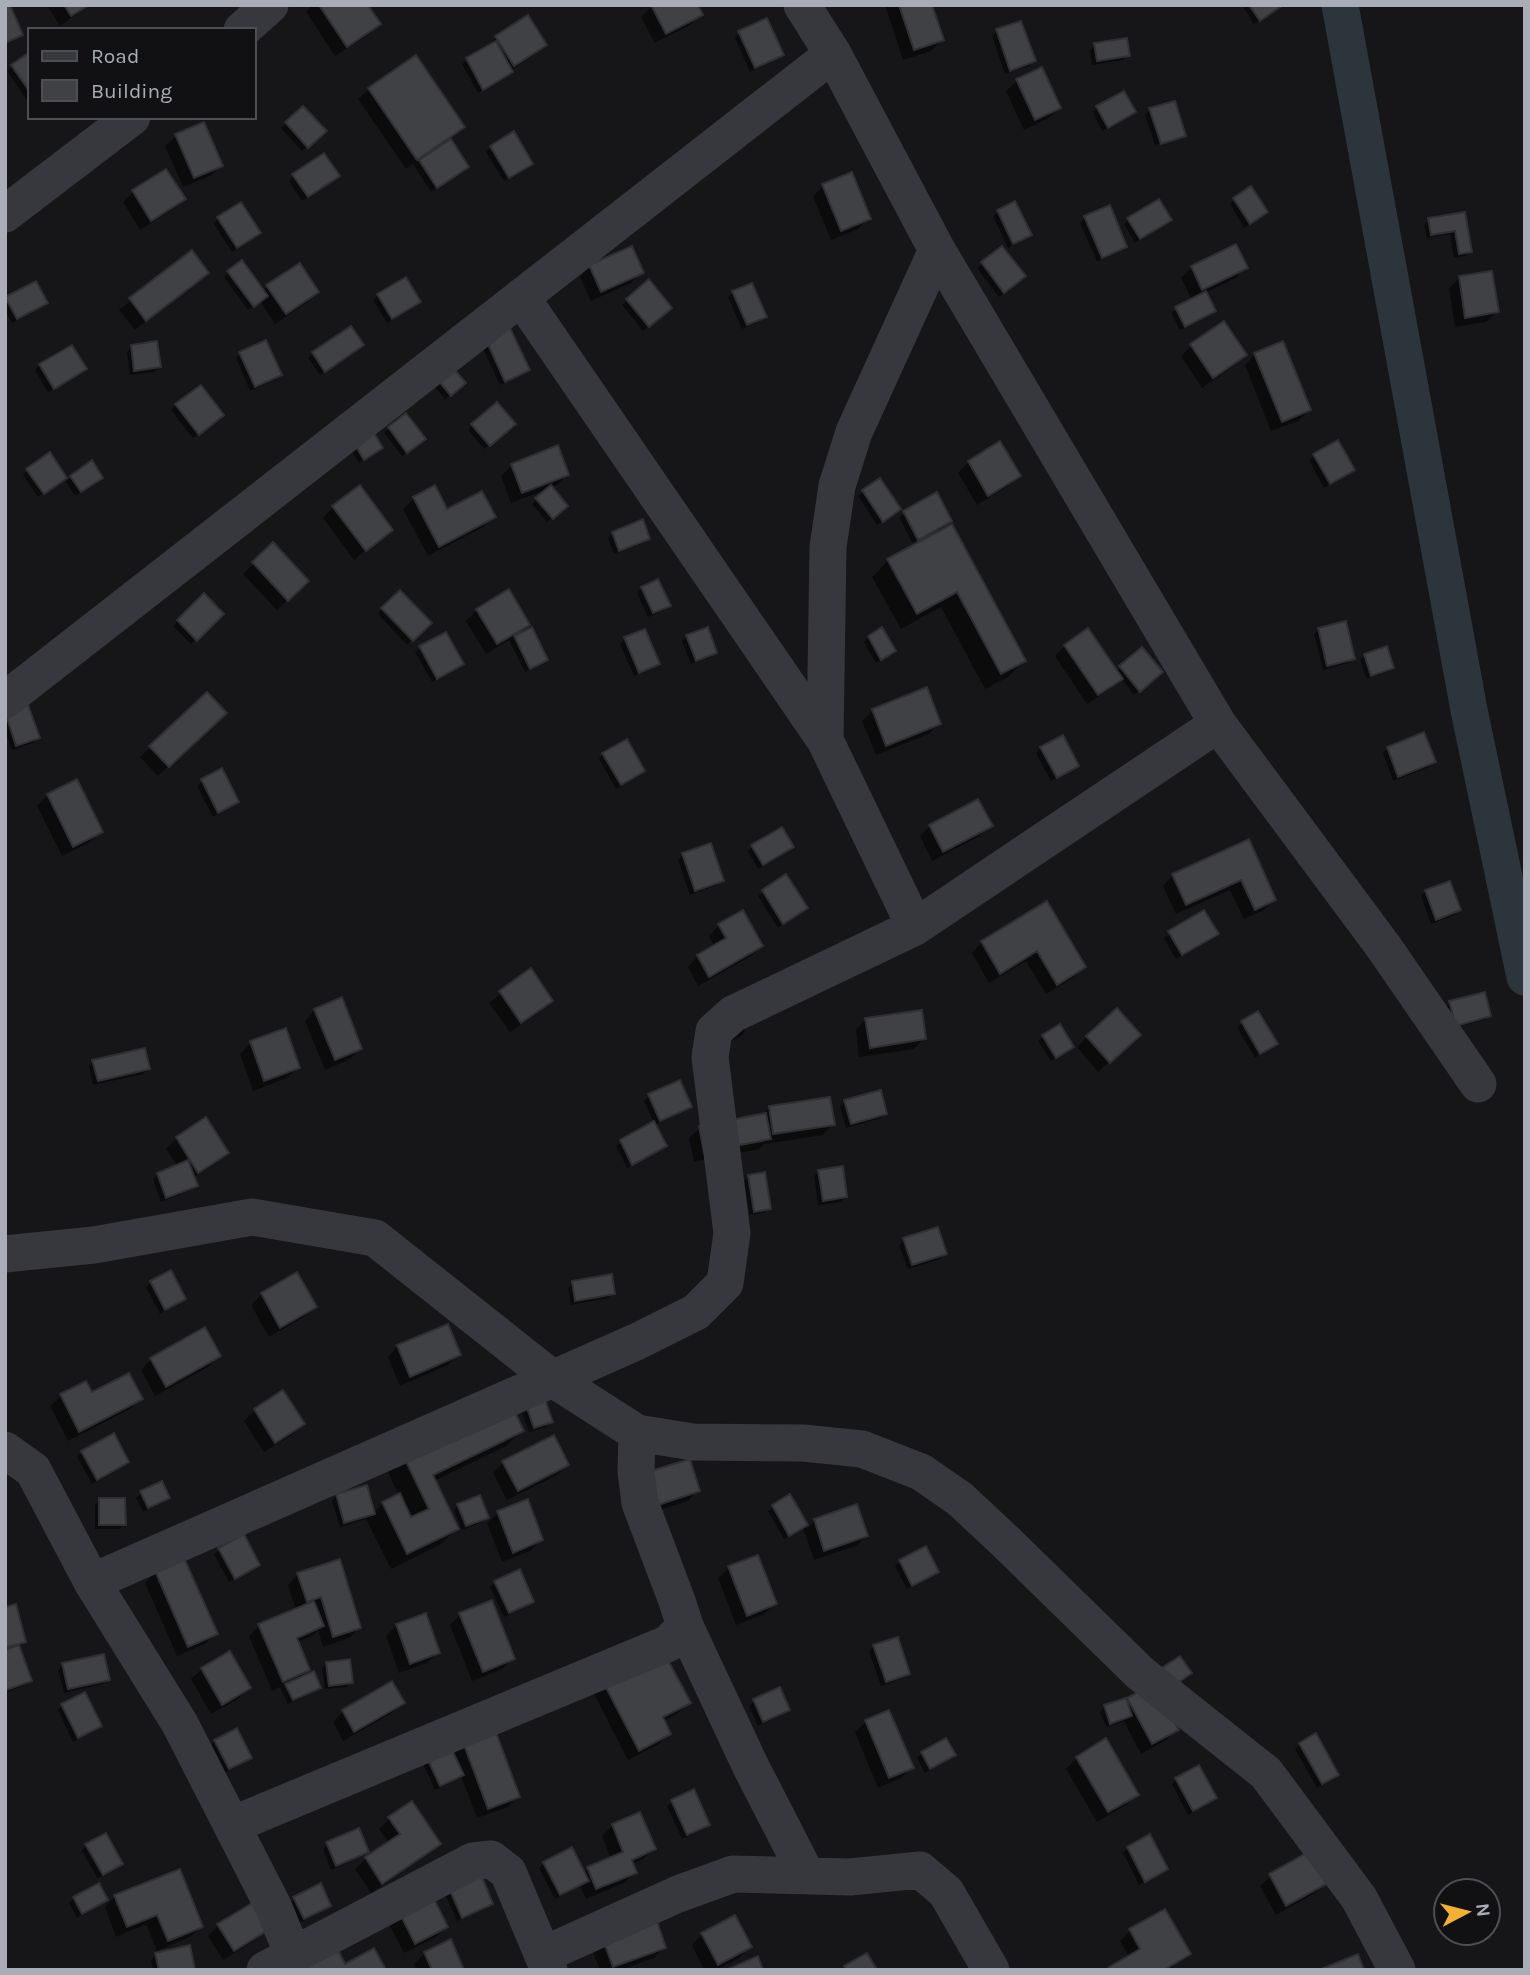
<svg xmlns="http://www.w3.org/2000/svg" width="1530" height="1975" font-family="Karla,sans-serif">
	<rect width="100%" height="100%" fill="#161618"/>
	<!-- shadow -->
	<path fill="#0007" d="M47 5H89L60 26Z
		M312 5H366L379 24 368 35 335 56 306 12Z
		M885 5H930L942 40 931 51 903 60Z
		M1242 5H1281L1254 24Z
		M652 6 701 14 690 25 655 43 641 17Z
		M997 31 1034 61 1029 66 1005 74 992 36Z
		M739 33 782 55 777 59 750 72 735 38Z
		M496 38 545 45 534 55 510 71 506 77 478 93 462 64 485 49Z
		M1095 45 1128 55 1123 60 1092 65 1090 50Z
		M30 54V98L27 100 7 71Z
		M1017 81 1059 108 1049 118 1024 130 1006 91Z
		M369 89 463 127 449 139 467 167 431 192 413 164 406 169 358 99Z
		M303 108 324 131 302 151 281 128Z
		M1097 108 1134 112 1102 131 1093 112Z
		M1150 110 1184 136 1181 139V136L1155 145 1145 115Z
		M176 136 221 165 210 176 183 187 165 146Z
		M491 147 526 168 504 181 486 152Z
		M294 176 333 180 302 201 289 181Z
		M823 186 869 218 858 229 831 240 813 196Z
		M133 192 183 199 173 209 140 230 123 202Z
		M1235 199 1266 212 1244 228 1230 204Z
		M1015 203 1030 234 1008 248 993 216Z
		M1463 214 1470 252 1465 256 1454 258 1450 234 1427 238 1424 225 1429 220Z
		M1085 218 1125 246 1120 251 1097 261 1080 223Z
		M218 219 259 233 232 252 214 224Z
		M1128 219 1169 220 1135 243 1124 224Z
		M1002 249 1019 281 999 297 977 268Z
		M192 252 207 272 135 330 119 310Z
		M590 266 641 272 631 283 591 301 580 277Z
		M1192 267H1246L1236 278 1205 293 1214 311 1209 316 1180 330 1171 313 1192 300 1181 278Z
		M228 273 263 291 267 286 317 292 306 303 275 324 260 301 248 310 224 277Z
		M1459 278 1497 312 1486 322 1455 327 1449 288Z
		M649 282 665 313 643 331 622 305Z
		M733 293 765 316 760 321 742 329 728 297Z
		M378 295 419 301 387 323 373 300Z
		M6 298 45 303 12 323 5 310Z
		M487 341 528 370 523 374 500 385 482 346Z
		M1191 346 1245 354 1235 365 1202 388 1181 356Z
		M131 347 159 367 154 372 130 375 127 352Z
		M357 349 320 375 308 358 313 354Z
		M240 353 280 375 275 380 250 391 236 358Z
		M1255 354 1309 410 1298 421 1271 431 1245 365Z
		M40 365 84 369 48 393 35 370Z
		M428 378 459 388 445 399Z
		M176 405 217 420 193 438 171 410Z
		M472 425 509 428 484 449 468 430Z
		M389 428 419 444 402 456 384 433Z
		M345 441 381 448 359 463Z
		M1314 456 1353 470 1324 488 1309 460Z
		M969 462 1018 476 1008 486 977 505 958 473Z
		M512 465 567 475 557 485 551 487 566 505 547 522 532 504 548 489 511 503 501 476Z
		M27 470 60 482 38 497 23 475Z
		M71 477 96 482 75 496 66 482Z
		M880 480 894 513 877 525 858 496Z
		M435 488 447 511 494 516 483 527 428 556 403 509 414 499Z
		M937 495 950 521 940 531 1024 661 1008 677 985 689 941 607 901 629 872 577 888 561 937 534 936 531 912 543 899 517Z
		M333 507 390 530 354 560 323 518Z
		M613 533 648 538 643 543 614 554 608 538Z
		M273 545 296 592 277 610 243 574Z
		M642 588 669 605 664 610 648 617 637 593Z
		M508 591 527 624 515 637 545 659 525 672 509 640 486 654 466 621 477 610Z
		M400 592 430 623 407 645 378 614Z
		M204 595 222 614 191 644 173 626Z
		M1319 630 1353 659 1348 663 1323 670 1314 634Z
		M687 636 715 652 710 657 691 664 682 641Z
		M869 637 894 651 876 663 864 642Z
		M625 639 658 663 653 668 634 676 620 644Z
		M1065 646 1116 672 1121 667 1156 676 1134 695 1121 678 1110 689 1087 704 1055 656Z
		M420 648 461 664 432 682 415 652Z
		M1365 655 1392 667 1387 672 1367 679 1360 660Z
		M5 711 38 738 33 743 12 750 5 731Z
		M873 711 939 723 929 734 876 755 862 721Z
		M224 713 158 776 140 757 151 747Z
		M1423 734 1434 762 1429 767 1393 781 1383 753 1388 748Z
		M1041 748 1077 766 1051 781 1036 753Z
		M603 754 643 771 616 789 599 759Z
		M202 781 237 802 213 817 197 786Z
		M48 795 101 832 90 842 62 856 37 806Z
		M990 825 980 836 932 861 920 836 930 826Z
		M1248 841 1274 900 1264 910 1244 919 1230 890 1176 914 1163 886 1173 875Z
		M753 846 792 847 758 869 748 851Z
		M683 855 722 880 717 885 690 895 678 860Z
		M786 876 801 912 778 928 758 896Z
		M1426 891 1459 910 1454 915 1431 924 1421 896Z
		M1046 904 1084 967 1073 978 1046 994 1026 961 989 983 972 953 982 942Z
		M1204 912 1216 933 1176 959 1164 938Z
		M719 925 761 946 751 956 698 986 688 967 698 956 715 947 709 936Z
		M530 971 551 1001 541 1011 510 1032 489 1003Z
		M1450 1003 1489 1015 1484 1020 1451 1029 1445 1008Z
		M315 1010 360 1049 350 1059 325 1070 305 1021Z
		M738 1012 745 1032 740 1037 707 1050Z
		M1257 1013 1276 1043 1255 1058 1237 1027Z
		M866 1019 924 1039 914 1049 859 1057 856 1030Z
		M1043 1036 1067 1051 1051 1061 1038 1041Z
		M1087 1037 1128 1045 1098 1072 1077 1047Z
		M251 1043 298 1067 287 1078 253 1091 240 1054Z
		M93 1061 148 1069 143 1074 93 1085 89 1066Z
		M679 1082 690 1106 685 1111 654 1125 665 1146 627 1168 616 1146 654 1123 644 1101 649 1096Z
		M845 1101 885 1114 881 1118 846 1128 840 1106Z
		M770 1108 833 1124 823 1135 764 1144 759 1149 694 1162 689 1138 700 1128 762 1115Z
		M177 1138 227 1153 216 1163 193 1178 196 1185 191 1190 161 1202 153 1179 158 1174 178 1167 166 1149Z
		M819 1172 845 1197 841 1202 818 1205 814 1176Z
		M749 1176 769 1208 764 1213 750 1215 744 1181Z
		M904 1240 945 1254 940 1259 908 1269 899 1245Z
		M297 1274 315 1307 304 1317 269 1337 251 1305 262 1294Z
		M151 1283 184 1298 160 1314 146 1287Z
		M573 1283 613 1293 608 1298 571 1305 568 1288Z
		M398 1346 459 1355 448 1365 400 1386 388 1357Z
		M219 1356 208 1367 155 1396 141 1370 151 1359Z
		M512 1383 551 1422 546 1427 529 1432Z
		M91 1394 141 1399 130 1409 68 1441 50 1406 61 1396Z
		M255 1410 303 1424 292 1435 264 1452 244 1421Z
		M522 1430 506 1446 434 1481 457 1528 441 1544 391 1569 366 1519 340 1527 332 1501 337 1496 373 1513 383 1503 399 1495 379 1454Z
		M82 1452 127 1461 92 1484 77 1457Z
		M503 1462 567 1465 557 1475 507 1500 493 1473Z
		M645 1475 698 1490 688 1501 644 1515Z
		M161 1484 168 1498 143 1512 136 1498 141 1493Z
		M789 1497 807 1528 815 1521 866 1536 856 1546 814 1560 803 1528 784 1539 768 1511Z
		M100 1500 124 1524 120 1529H95V1505Z
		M527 1501 541 1540 530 1551 502 1562 487 1523 498 1513Z
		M458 1505 487 1517 482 1522 462 1530 454 1510Z
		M219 1550 258 1565 229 1582 214 1554Z
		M900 1561 937 1571 907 1589 895 1566Z
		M729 1568 775 1604 764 1614 736 1625 718 1578Z
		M156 1572 216 1634 205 1644 177 1656 145 1583Z
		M298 1574 359 1628 349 1638 323 1647 318 1630 312 1636 297 1642 308 1669 299 1679 319 1687 314 1692 288 1704 280 1687 272 1691 249 1636 259 1626 296 1610 288 1585Z
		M495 1582 532 1601 527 1606 504 1617 490 1587Z
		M5 1608 24 1642 19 1647 30 1680 25 1685 5 1693Z
		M460 1615 513 1658 502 1669 472 1681 450 1625Z
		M397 1625 438 1653 427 1663 399 1673 386 1636Z
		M874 1646 908 1673 904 1678 881 1686 869 1651Z
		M327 1663 351 1682 346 1687 325 1689 322 1668Z
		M63 1665 108 1679 103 1684 64 1693 58 1670Z
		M202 1669 249 1688 238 1699 211 1714 191 1679Z
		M604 1681 688 1703 678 1713 663 1721 669 1733 659 1744 628 1760 593 1692Z
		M1158 1696 1176 1730 1166 1740 1141 1754 1124 1721 1106 1727 1100 1712 1105 1707 1128 1699Z
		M754 1701 788 1710 783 1714 758 1726 749 1706Z
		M402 1703 392 1713 343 1741 333 1722 343 1711Z
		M62 1705 100 1726 73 1742 58 1710Z
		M866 1722 912 1767 901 1778 878 1788 855 1732Z
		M461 1736 518 1796 508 1807 477 1818 461 1776 435 1790 417 1751Z
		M215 1741 250 1757 224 1773 210 1746Z
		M1106 1741 1137 1795 1126 1805 1097 1822 1066 1769 1077 1758Z
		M1300 1744 1337 1775 1317 1788 1295 1749Z
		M922 1753 954 1755 925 1773 917 1758Z
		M1176 1779 1215 1798 1188 1815 1172 1784Z
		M672 1802 708 1824 703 1829 682 1839 667 1806Z
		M390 1818 439 1843 428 1854 371 1893 355 1869 366 1859 389 1843 379 1829Z
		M613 1825 654 1849 643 1859 632 1864 635 1872 624 1883 586 1899 580 1886 555 1899 539 1868 544 1863 583 1873 588 1868 611 1859 602 1836Z
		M327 1844 367 1851 362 1856 331 1870 323 1849Z
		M86 1846 121 1863 98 1879 82 1851Z
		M1128 1848 1166 1869 1139 1885 1123 1853Z
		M1271 1876 1326 1883 1315 1893 1276 1915 1260 1886Z
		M449 1887 491 1903 486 1908 457 1921 444 1892Z
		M115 1896 201 1927 190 1937 157 1951 146 1924 116 1937 105 1907Z
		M74 1898 106 1900 77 1918 69 1903Z
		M294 1899 329 1905 324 1910 299 1923 289 1904Z
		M400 1914 446 1927 436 1937 404 1953 389 1924Z
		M219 1925 267 1929 257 1939 223 1960 208 1936Z
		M1130 1931 1188 1954 1169 1970H1108L1129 1957 1120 1941Z
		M702 1935 750 1947 739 1958 716 1970H704L692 1945Z
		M603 1938 664 1947 654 1958 620 1970H600L592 1949Z
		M425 1953 462 1970H417L414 1964Z
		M156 1955 193 1970H153L151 1960Z"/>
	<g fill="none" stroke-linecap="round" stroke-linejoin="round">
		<!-- canal -->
		<path stroke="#2c353c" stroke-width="37" d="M1340 5 1469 710 1525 977"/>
	</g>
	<!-- building -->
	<path fill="#404145" stroke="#303034" stroke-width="2" d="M5 5H10L23 35 5 43Z
		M64 5H89L71 16Z
		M319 5H368L381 24 347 47Z
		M651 5H698L703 15 666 34Z
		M899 5H932L944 40 914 50Z
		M1249 5H1283L1260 21Z
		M528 15 547 45 514 66 495 36Z
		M767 18 784 55 755 68 738 31Z
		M1021 21 1036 61 1010 71 996 29Z
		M1127 38 1130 56 1097 61 1094 43Z
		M496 41 513 72 483 90 466 58Z
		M30 52V92L11 65Z
		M416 55 465 127 417 160 368 88Z
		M1042 67 1061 108 1035 120 1016 79Z
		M1124 91 1136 112 1108 128 1096 106Z
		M1175 101 1186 136 1161 144 1149 108Z
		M303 106 327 131 308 148 285 122Z
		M204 122 223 166 194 178 175 134Z
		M514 131 533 164 509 178 490 146Z
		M451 139 469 167 437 188 419 160Z
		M324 153 340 176 308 197 292 174Z
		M166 169 186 199 151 221 132 190Z
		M852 172 871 219 841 231 822 184Z
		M1251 186 1268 212 1250 224 1233 198Z
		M1159 199 1172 220 1140 239 1127 218Z
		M1015 201 1032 235 1013 244 997 210Z
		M241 202 261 233 237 248 217 217Z
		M1110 205 1127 247 1102 258 1084 216Z
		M1465 212 1472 252 1459 254 1455 231 1431 235 1428 218Z
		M1236 244 1248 268 1202 290 1191 266Z
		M632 246 644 273 601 292 589 265Z
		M1002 246 1026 276 1004 293 981 262Z
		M192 250 209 273 146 321 129 298Z
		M242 260 268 296 254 307 227 271Z
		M300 263 319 292 286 314 266 285Z
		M1492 271 1499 312 1465 318 1459 276Z
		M406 277 421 302 392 319 377 294Z
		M649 279 672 308 649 327 626 299Z
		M36 281 48 303 17 319 5 297Z
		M752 283 767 317 747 325 732 291Z
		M1206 291 1216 311 1185 327 1175 307Z
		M1224 321 1247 355 1213 378 1190 344Z
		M351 326 364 345 325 372 312 352Z
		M510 328 530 370 505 382 486 340Z
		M266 340 282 375 255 387 239 352Z
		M157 341 161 367 134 371 131 345Z
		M1283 341 1311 410 1282 422 1254 353Z
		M72 345 87 369 54 389 39 364Z
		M447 361 466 383 451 396 432 373Z
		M201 385 224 415 199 435 175 404Z
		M497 402 516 424 490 446 471 424Z
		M406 413 426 439 407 453 388 427Z
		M368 423 383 448 364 460 349 434Z
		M1338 440 1355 470 1330 484 1313 454Z
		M1000 441 1021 476 988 496 968 461Z
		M558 445 569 475 522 493 511 464Z
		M50 452 67 478 44 494 26 469Z
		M92 460 103 478 81 492 70 476Z
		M880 478 901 509 883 522 862 490Z
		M360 485 393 530 366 551 332 506Z
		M435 485 447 509 482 491 496 517 439 547 413 497Z
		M551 485 568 506 553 519 535 498Z
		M937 492 952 521 918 540 903 511Z
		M643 519 650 539 619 551 612 532Z
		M952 524 1026 661 1001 674 957 592 917 614 887 559Z
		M273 542 309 581 288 601 252 562Z
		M658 579 671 606 653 613 641 587Z
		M509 589 530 625 497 644 476 609Z
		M400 590 432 623 413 641 381 608Z
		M204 593 224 614 197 641 177 620Z
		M1346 621 1355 659 1327 666 1318 628Z
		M532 627 548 660 530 669 514 636Z
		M708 627 717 653 696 661 686 635Z
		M882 627 896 651 881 660 868 636Z
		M1088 628 1123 679 1098 695 1064 645Z
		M645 629 660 664 639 673 624 637Z
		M446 632 464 664 437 679 419 646Z
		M1387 646 1394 668 1371 676 1364 654Z
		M1142 647 1163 672 1140 692 1119 666Z
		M927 687 941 724 886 746 872 709Z
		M207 692 227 713 169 767 149 746Z
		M27 702 40 738 16 746 5 712Z
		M1424 732 1436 762 1398 777 1387 747Z
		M1063 735 1079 766 1057 778 1040 747Z
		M627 739 645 771 621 785 602 753Z
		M222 768 239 802 218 813 201 779Z
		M77 779 103 832 73 847 47 794Z
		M978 799 993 826 943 852 929 825Z
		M782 827 794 847 763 865 751 845Z
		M1249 839 1276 900 1255 910 1241 880 1186 905 1172 874Z
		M711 843 724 881 695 891 682 853Z
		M786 874 808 908 783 924 762 890Z
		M1450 881 1461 910 1436 920 1425 890Z
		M1047 901 1086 967 1057 985 1037 951 1000 974 981 941Z
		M743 910 763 946 709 977 697 955 726 938 718 924Z
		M1204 910 1219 934 1182 955 1168 931Z
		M531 968 553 1001 521 1023 499 991Z
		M1485 992 1491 1016 1456 1026 1449 1001Z
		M342 997 362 1049 335 1060 314 1009Z
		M1117 1008 1141 1035 1110 1063 1086 1036Z
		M922 1010 926 1039 870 1048 865 1018Z
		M1258 1011 1278 1044 1260 1054 1241 1021Z
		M1060 1024 1074 1047 1056 1058 1042 1035Z
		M286 1028 300 1068 264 1081 250 1041Z
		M145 1048 150 1069 98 1081 92 1060Z
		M680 1080 692 1107 660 1121 648 1094Z
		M881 1090 887 1114 851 1124 844 1100Z
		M830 1097 835 1125 773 1134 769 1106Z
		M766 1113 771 1139 704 1152 699 1126Z
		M206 1117 229 1153 198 1173 176 1137Z
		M654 1121 667 1146 632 1165 620 1140Z
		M188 1160 198 1186 166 1198 157 1173Z
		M843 1166 847 1197 823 1201 818 1170Z
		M765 1172 771 1209 754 1212 748 1175Z
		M938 1227 947 1254 912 1265 903 1238Z
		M171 1270 186 1299 165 1310 150 1281Z
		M297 1272 317 1307 280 1328 261 1293Z
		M612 1274 615 1294 575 1301 572 1281Z
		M448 1324 461 1355 410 1377 397 1345Z
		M205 1327 221 1356 166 1387 150 1358Z
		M535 1371 553 1422 534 1428 516 1377Z
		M129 1373 143 1399 79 1432 60 1394 86 1381 92 1392Z
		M283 1390 305 1424 275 1443 254 1409Z
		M506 1393 524 1431 433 1475 459 1529 407 1554 382 1502 400 1493 411 1517 429 1509 394 1437Z
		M114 1433 129 1462 97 1480 81 1451Z
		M554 1435 569 1465 518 1491 502 1461Z
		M690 1459 700 1491 655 1506 644 1473Z
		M162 1481 170 1498 148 1508 140 1491Z
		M367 1485 375 1514 344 1523 336 1494Z
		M790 1494 808 1525 789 1536 772 1505Z
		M480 1495 489 1518 466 1526 457 1504Z
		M99 1498H125L126 1525H99Z
		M528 1499 543 1540 513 1553 497 1511Z
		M857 1504 868 1536 824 1551 814 1519Z
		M244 1534 260 1565 235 1579 218 1548Z
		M926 1546 939 1572 912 1586 899 1560Z
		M758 1555 777 1604 747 1616 728 1566Z
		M184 1558 218 1634 188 1647 155 1571Z
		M340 1559 361 1628 333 1637 321 1597 307 1602 297 1573Z
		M520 1569 534 1602 509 1613 494 1581Z
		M492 1600 515 1659 483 1672 459 1613Z
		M314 1601 324 1626 297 1638 310 1670 283 1682 258 1624Z
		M16 1604 26 1642 5 1648V1607Z
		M426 1613 440 1653 410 1664 396 1624Z
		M898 1637 910 1674 886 1682 873 1645Z
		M19 1645 32 1681 6 1690 5 1650Z
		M662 1649 691 1703 663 1717 671 1734 639 1751 602 1680Z
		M230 1651 251 1688 222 1705 201 1668Z
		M104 1654 110 1680 68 1689 62 1663Z
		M1180 1656 1192 1673 1163 1693 1151 1675Z
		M350 1659 353 1683 329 1686 326 1662Z
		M314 1671 321 1688 293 1700 285 1684Z
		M392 1681 405 1703 354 1732 342 1710Z
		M1153 1684 1179 1730 1152 1744 1127 1698Z
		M780 1687 790 1710 763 1722 753 1699Z
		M85 1692 102 1726 78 1738 61 1704Z
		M1126 1698 1132 1716 1110 1724 1104 1705Z
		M889 1710 914 1768 889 1778 865 1720Z
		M492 1722 520 1797 488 1809 460 1734Z
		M237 1728 252 1758 229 1769 214 1740Z
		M444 1733 464 1775 440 1786 421 1745Z
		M1316 1733 1339 1775 1322 1784 1299 1743Z
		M946 1738 956 1755 930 1769 921 1752Z
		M1106 1738 1139 1795 1108 1812 1076 1757Z
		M1199 1765 1217 1798 1193 1811 1175 1778Z
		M694 1789 710 1825 687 1835 671 1800Z
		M412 1801 441 1844 382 1884 365 1857 400 1834 388 1817Z
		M640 1812 656 1849 632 1860 637 1873 596 1889 587 1867 623 1852 612 1824Z
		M359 1828 369 1852 336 1866 326 1842Z
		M106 1833 123 1864 103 1875 85 1844Z
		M1150 1834 1168 1869 1145 1882 1127 1847Z
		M572 1847 589 1881 560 1895 543 1862Z
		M1310 1851 1328 1883 1286 1906 1269 1874Z
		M180 1869 203 1927 168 1941 157 1915 127 1927 114 1895Z
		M480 1872 493 1904 462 1918 448 1886Z
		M99 1883 108 1900 82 1914 73 1897Z
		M321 1883 331 1906 304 1919 293 1897Z
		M432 1895 448 1927 415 1944 399 1912Z
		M254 1902 270 1929 234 1951 217 1924Z
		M1165 1909 1191 1954 1164 1970H1111L1109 1967 1140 1949 1129 1929Z
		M735 1915 752 1947 718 1965 701 1933Z
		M656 1918 666 1948 613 1967 602 1937Z
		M451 1939 464 1970H432L424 1952Z
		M334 1942 345 1964 374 1948 386 1970H280Z
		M190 1945 195 1970H159L155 1953Z
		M867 1953 877 1970H846L844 1966Z
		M1358 1954 1364 1970H1319Z
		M758 1956 763 1970H729L728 1969Z"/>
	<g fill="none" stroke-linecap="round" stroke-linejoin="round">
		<!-- street -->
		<path stroke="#37383d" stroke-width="37" d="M802 5 833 54 937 250 1218 724 1383 946 1478 1084
			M242 30 270 5
			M5 214 132 117
			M521 297 825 740 915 927
			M5 700 833 54
			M825 740 828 547 837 486 854 432 937 250
			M5 1254 94 1245 252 1217 375 1238 553 1379 637 1433 693 1442 803 1443 862 1449 921 1472 960 1499 1006 1542 1140 1673 1266 1773 1359 1898 1397 1970
			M5 1450 33 1470 92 1582 180 1724 274 1908 293 1955
			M92 1582 636 1342 696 1312 725 1283 732 1233 710 1057 714 1031 733 1014 915 927 1218 724
			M685 1626 750 1765 807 1876
			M232 1825 669 1643 685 1626 677 1601 640 1503 636 1472 637 1433
			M543 1955 678 1894 733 1874 850 1877 920 1870 946 1892 991 1970
			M265 1970 473 1861 491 1859 508 1872 549 1970"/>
	</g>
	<!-- border -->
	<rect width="1530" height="1975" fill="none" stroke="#a8adb8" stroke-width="14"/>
	<!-- legend -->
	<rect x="28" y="28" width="228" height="91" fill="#111113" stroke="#4d4f55" stroke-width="2"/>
	<rect x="42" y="51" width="35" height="10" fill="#37383d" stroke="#4d4f55" stroke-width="2"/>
	<text x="91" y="63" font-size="21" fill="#a8adb8">Road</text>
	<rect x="42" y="80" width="35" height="21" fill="#404145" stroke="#4d4f55" stroke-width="2"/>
	<text x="91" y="98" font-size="21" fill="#a8adb8">Building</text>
	<!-- north arrow -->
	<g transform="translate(1467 1912) rotate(83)"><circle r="33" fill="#111113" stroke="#4d4f55" stroke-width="2"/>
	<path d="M0-5L12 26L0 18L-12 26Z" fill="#f2b134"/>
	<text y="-10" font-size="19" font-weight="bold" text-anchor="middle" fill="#a8adb8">N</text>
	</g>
</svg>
